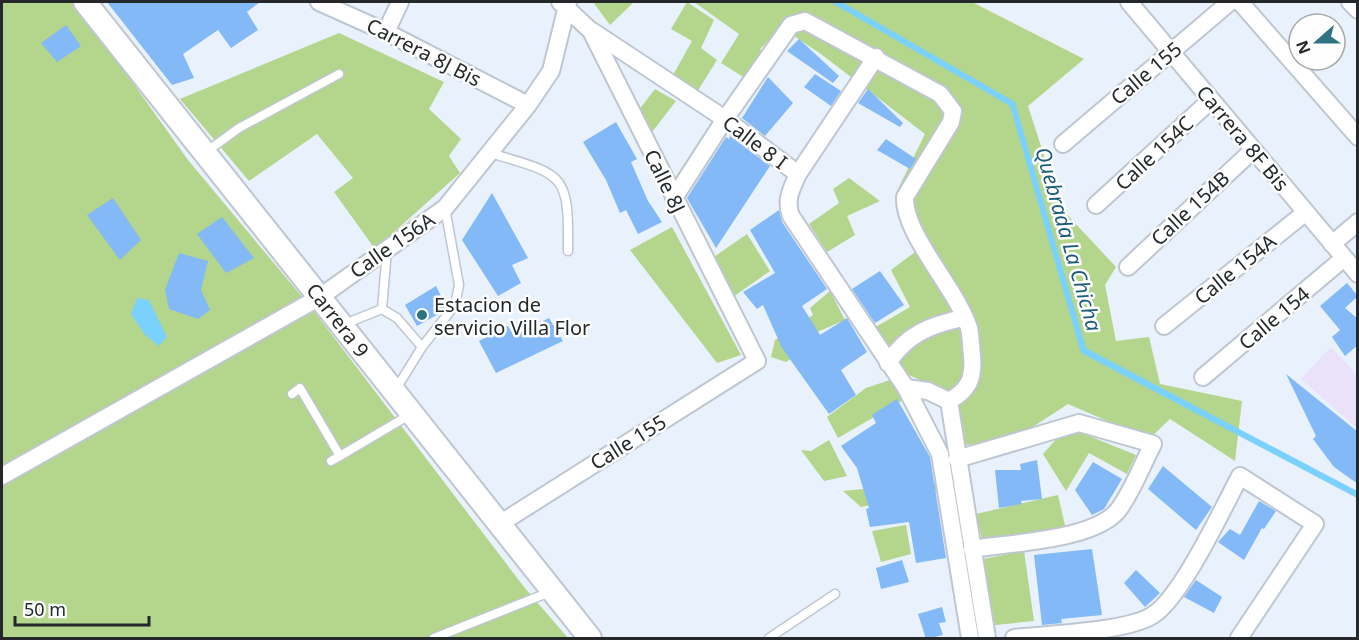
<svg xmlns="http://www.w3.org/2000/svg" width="1359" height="640" font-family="'Noto Sans',sans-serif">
	<rect width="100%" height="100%" fill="#e8f1fc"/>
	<!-- industrial -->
	<path fill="#eae2f8" d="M1331 347 1357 375V428L1301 379Z"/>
	<!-- green -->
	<path fill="#b3d58c" d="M2 2H75L188 160 313 310 524 587 568 638H2Z
		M593 2H634L610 25Z
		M687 2 714 20 701 48 717 60 697 92 673 75 692 41 671 29Z
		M694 2H972L1084 59 1028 106 1061 208 1116 267 1105 285 1116 341 1149 337 1160 384 1242 401 1235 461 1170 419 1149 439 1068 404 1008 443 960 445 945 392 907 374 874 328 910 307 891 270 915 252 896 193 925 134 821 54 782 28 760 49 763 52 745 78 721 63 739 34Z
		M339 33 444 82 429 109 461 139 449 156 460 173 375 249 334 192 353 178 317 134 249 181 180 99Z
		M655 89 676 101 649 136 638 111Z
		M849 178 880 201 847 216 855 235 827 252 809 224 839 203 833 189Z
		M672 227 741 355 717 363 630 250Z
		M747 234 770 271 733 297 711 259Z
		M830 291 845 320 815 333 819 341 786 362 771 357 775 340 813 315 810 308Z
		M890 380 905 399 838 438 827 417 866 388Z
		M1067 427 1136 455 1127 474 1089 453 1066 491 1043 454Z
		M829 440 847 476 824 481 801 450 811 451Z
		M937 482 939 491 861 507 843 491Z
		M1058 495 1066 530 982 539 976 514Z
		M906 525 911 554 881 562 872 531Z
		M1024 551 1034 621 995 625 983 559Z"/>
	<!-- water -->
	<path fill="#7bd1fe" d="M830 2H842L1015 102 1086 348 1357 491V498L1081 353 1010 106Z
		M137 298 149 300 167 337 159 346 145 335 131 314Z"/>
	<!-- building -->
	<path fill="#82b9f6" d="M107 2H260L247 12 258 30 231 48 218 30 183 54 194 78 172 85Z
		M66 25 81 46 57 62 41 43Z
		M799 39 839 76 833 83 787 51Z
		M815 74 841 91 831 106 804 87Z
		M768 77 793 103 765 136 742 118Z
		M868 89 903 123 900 127 858 103Z
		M616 122 637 159 631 162 648 201 662 222 638 234 626 210 620 213 606 180 583 142Z
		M730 136 770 166 716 248 687 198 726 137 729 139Z
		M886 139 916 159 910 169 877 150Z
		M492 193 528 258 512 265 521 283 498 296 462 240Z
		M113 198 141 240 120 260 87 215Z
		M779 210 782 222 827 289 802 306 820 335 847 318 867 352 841 370 856 395 829 414 782 348 763 305 757 309 743 292 775 273 750 230Z
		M222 217 254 258 226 273 197 234Z
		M179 253 208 261 201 290 210 310 198 319 169 309 165 290Z
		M880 271 904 305 875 323 852 289Z
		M1347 283 1358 296 1345 308 1358 319V345L1345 356 1332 337 1340 330 1320 306Z
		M436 286 446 306 442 312 417 326 405 305Z
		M549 318 563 341 496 373 479 341 508 326 514 336Z
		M1286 374 1358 432V484L1334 467 1313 439 1316 436Z
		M897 399 930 457 946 558 916 563 909 522 870 527 866 509 869 508 857 468 841 446 876 423 872 415Z
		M1037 460 1042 499 1021 501 1022 504 999 508 995 470H1021L1020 464Z
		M1093 462 1122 479 1104 509 1092 515 1075 490Z
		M1163 466 1212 507 1196 530 1148 489Z
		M1259 501 1276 511 1264 529 1262 528 1244 560 1218 542 1230 529 1240 535Z
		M1092 549 1102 615 1061 619 1062 623 1042 625 1034 555Z
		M902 560 909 582 881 589 876 568Z
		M1136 570 1160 593 1145 607 1124 583Z
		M1196 580 1222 597 1214 613 1184 597Z
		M942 607 946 622 939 623 943 635 926 639 918 614Z"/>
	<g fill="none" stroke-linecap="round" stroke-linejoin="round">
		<!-- lane casing -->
		<g stroke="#bec7d1" stroke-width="11">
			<path id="lane" d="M206 152 239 128 339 74
				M490 153C564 175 569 172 568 251
				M382 309 387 250
				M342 325 382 309 397 318 422 347
				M396 389 422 347 455 305 459 285 445 208
				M292 394 300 388 340 456 411 414
				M331 461 340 456
				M434 638 550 592
				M769 638 835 594"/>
		</g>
		<!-- street casing -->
		<g stroke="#bec7d1" stroke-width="20">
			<path id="street" d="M319 2 386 32 528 105
				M1129 2 1358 274
				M1240 2 1358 137
				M1350 2 1358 10
				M592 31 725 119 798 174
				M386 32 400 2
				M876 57 798 174C791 190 785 200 791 216L906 388 940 454 970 638
				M1063 144 1230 2
				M674 198 725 119 791 25 805 21 940 94 953 111 951 122 905 197C903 234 957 289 969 328 971 337 971 347 972 356 974 378 969 390 949 401
				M1096 205 1211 100
				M1332 244 1358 222
				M1128 267 1253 150
				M1164 326 1306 212
				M888 363C907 334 930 325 963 318
				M1203 377 1344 258
				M906 388 928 391 949 401
				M949 401 987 638
				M957 459 1079 423 1153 444C1142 465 1133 490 1119 509 1097 540 1009 543 972 549
				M2 476 320 297 445 208 528 105 551 71 568 2
				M501 523 757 361 591 31 560 2
				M1014 638C1048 634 1127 632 1153 615 1182 596 1222 510 1240 476L1315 524 1239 638"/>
		</g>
		<!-- secondary casing -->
		<g stroke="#bec7d1" stroke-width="26">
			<path id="secondary" d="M85 2 590 638"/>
		</g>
		<!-- lane -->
		<use href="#lane" stroke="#fff" stroke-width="8"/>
		<!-- street -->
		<use href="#street" stroke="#fff" stroke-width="16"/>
		<!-- secondary -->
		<use href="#secondary" stroke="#fff" stroke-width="22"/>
	</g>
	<!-- markers -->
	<circle fill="#2d7381" stroke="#fdfefd" stroke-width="2" cx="422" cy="315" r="6"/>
	<g text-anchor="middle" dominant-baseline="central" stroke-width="5" stroke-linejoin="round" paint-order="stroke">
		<!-- street labels -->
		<g font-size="20" fill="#24282b" stroke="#fdfefd">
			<text transform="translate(424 52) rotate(27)">Carrera 8J Bis</text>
			<text transform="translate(1146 73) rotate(-40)">Calle 155</text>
			<text transform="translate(1243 138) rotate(50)">Carrera 8F Bis</text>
			<text transform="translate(755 142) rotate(37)">Calle 8 I</text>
			<text transform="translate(1154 153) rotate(-43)">Calle 154C</text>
			<text transform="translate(665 181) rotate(64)">Calle 8J</text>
			<text transform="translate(1190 208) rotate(-43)">Calle 154B</text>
			<text transform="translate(392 245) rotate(-35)">Calle 156A</text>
			<text transform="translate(1235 269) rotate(-39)">Calle 154A</text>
			<text transform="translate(1274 318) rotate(-40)">Calle 154</text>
			<text transform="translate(338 320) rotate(52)">Carrera 9</text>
			<text transform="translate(628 442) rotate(-32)">Calle 155</text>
		</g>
		<!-- poi labels -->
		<g font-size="20" fill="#24282b" stroke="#fdfefd" text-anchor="start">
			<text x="434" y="304">Estacion de<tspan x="434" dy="23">servicio Villa Flor</tspan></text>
		</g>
		<!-- water labels -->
		<g font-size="21" font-style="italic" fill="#1a5c7a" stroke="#fdfefd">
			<text transform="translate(1069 239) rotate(74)">Quebrada La Chicha</text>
		</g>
	</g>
	<!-- border -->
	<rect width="1359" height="640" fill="none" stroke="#24282b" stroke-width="6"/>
	<!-- north arrow -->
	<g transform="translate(1317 42) rotate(249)"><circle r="28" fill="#fdfefd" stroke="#a6a8a9" stroke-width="1.5"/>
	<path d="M0-4.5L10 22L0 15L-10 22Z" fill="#2d7381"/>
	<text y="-9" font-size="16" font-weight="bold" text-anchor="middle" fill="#24282b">N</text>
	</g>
	<!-- scale -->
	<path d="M15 616v9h134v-9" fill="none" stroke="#24282b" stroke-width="3"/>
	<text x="24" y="616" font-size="18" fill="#24282b" stroke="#fdfefd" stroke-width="4.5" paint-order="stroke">50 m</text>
</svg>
